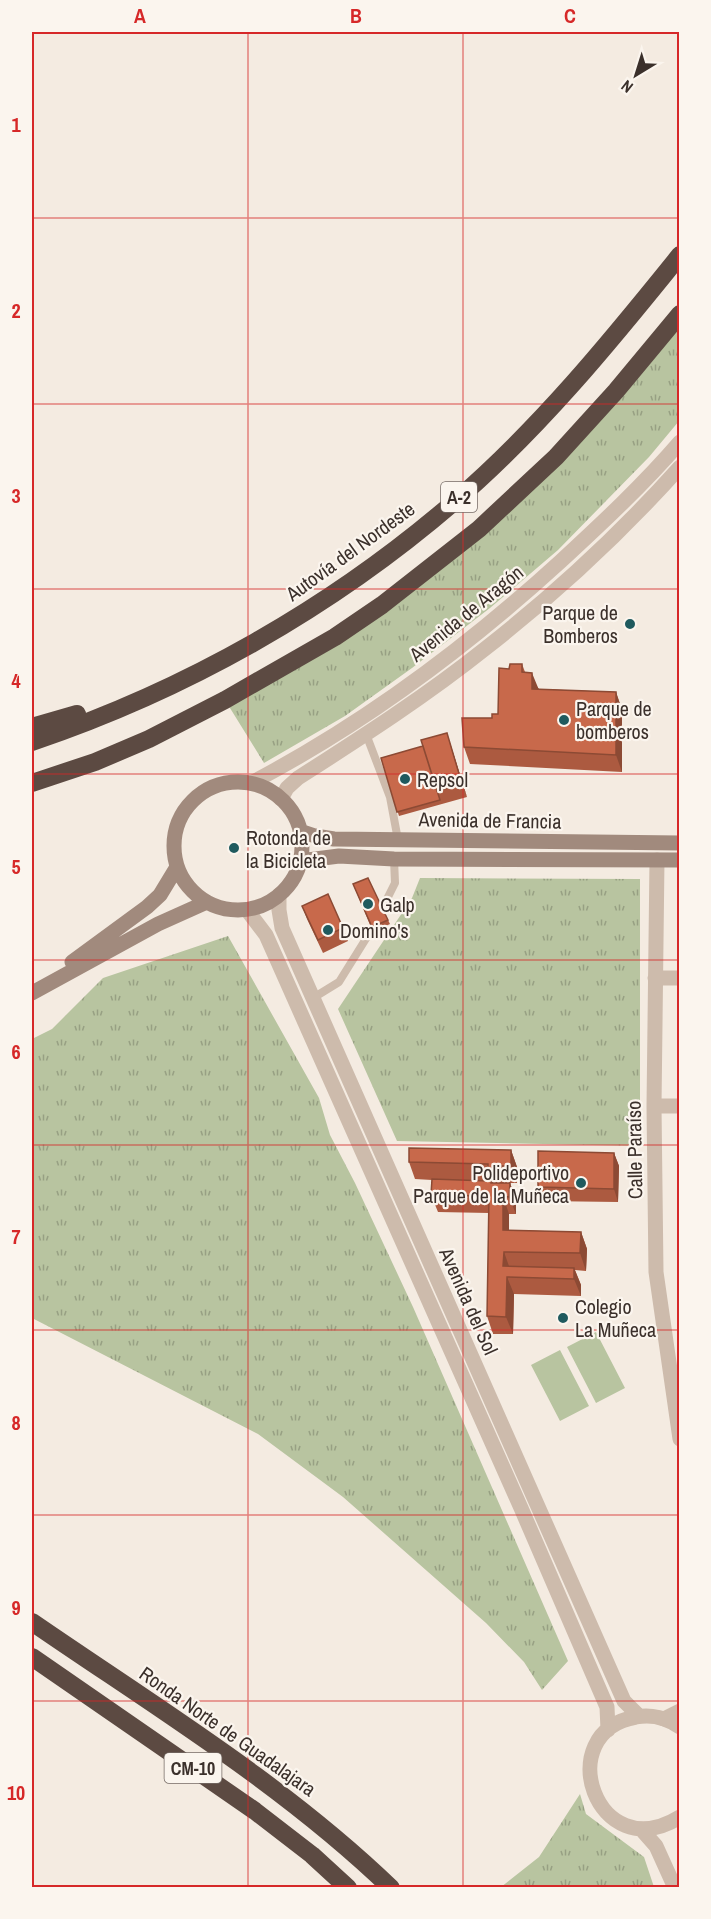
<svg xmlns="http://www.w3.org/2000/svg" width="711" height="1919" font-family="'Archivo Narrow',sans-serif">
	<defs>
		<pattern id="grass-tufts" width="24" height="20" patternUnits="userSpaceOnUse" patternTransform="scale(1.5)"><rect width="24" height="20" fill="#b8c4a0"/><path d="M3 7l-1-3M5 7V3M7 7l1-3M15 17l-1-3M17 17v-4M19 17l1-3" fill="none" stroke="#97a083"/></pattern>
	</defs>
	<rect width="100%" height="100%" fill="#f4ebe1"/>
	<!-- grass -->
	<path fill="url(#grass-tufts)" d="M679 314V421L649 457 558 550 490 608 412 668 345 716 264 763 225 700 335 637 479 529Z
		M420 878 640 879V1146L397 1141 338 1009 412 898Z
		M228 936 319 1098 330 1135 355 1183 413 1307 568 1661 542 1690 524 1662 486 1623 343 1497 258 1434 32 1318V1039L52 1029 103 978Z
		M580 1794 586 1814 644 1857 654 1887H501L539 1857Z"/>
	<!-- pitch -->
	<path fill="#b8c4a0" d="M596 1332 625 1388 596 1403 567 1347Z
		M560 1350 589 1406 560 1421 531 1365Z"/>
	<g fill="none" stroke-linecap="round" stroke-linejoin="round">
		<!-- service -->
		<path stroke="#cdbbac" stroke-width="8" d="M366 734 390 797 398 840
			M382 909 395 883 394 859
			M313 998 339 982 372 929"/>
		<!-- minor -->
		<path stroke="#cdbbac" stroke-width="15" d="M657 860 654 1106 656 1272 680 1439
			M655 978H680
			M654 1106H680
			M664 1719 680 1711"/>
		<!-- tertiary -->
		<path stroke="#cdbbac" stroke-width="15" d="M251 783C364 724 467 647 561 561 602 523 643 485 680 442
			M281 799 287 788 298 778C362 737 426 696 486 648 555 594 621 533 680 467
			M279 895V910L282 928 624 1701 639 1716
			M247 910 266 935 521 1508 607 1707 608 1730
			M680 1727C667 1718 651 1714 636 1717 550 1732 596 1869 680 1817
			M641 1829 656 1846 675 1888"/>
		<!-- secondary -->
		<path stroke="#a18a7d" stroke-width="15" d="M174 846a64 64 0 1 1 128 0a64 64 0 1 1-128 0Z
			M300 831 315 836 334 839 680 843
			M300 861 339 856 394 859 680 860
			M72 962 147 907 160 895 177 867
			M32 993 158 924 207 902"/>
		<!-- motorway -->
		<path stroke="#5c4a42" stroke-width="18" d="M32 727 77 714
			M32 742C186 690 331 608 454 502 539 429 610 342 680 255
			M32 783 95 762 149 739 225 700 335 637 382 605 479 529 556 457 616 391 680 314
			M32 1622C154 1706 283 1784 391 1888
			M32 1657 255 1811 312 1855 348 1888"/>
	</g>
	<!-- wall -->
	<path fill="#ac5a40" d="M522 664 525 672 539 689 616 692 622 710V772L470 764 464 747 498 714 509 669Z
		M423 746H451L467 797 399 816 381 758Z
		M353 884 388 920 390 924 373 932Z
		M302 906 343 928 348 941 323 953 307 919Z
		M511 1150 517 1167V1183H510L516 1200V1214H509V1230L581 1232 587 1249 586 1271 575 1270 581 1285V1296L514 1294 513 1334H493L487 1316 489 1213 438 1212 431 1195 432 1180 415 1179 409 1162Z
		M614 1153 619 1166 618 1202 542 1201 538 1187Z"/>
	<!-- shaded-wall -->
	<path fill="#8c4a34" d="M532 673 539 690 532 689Z
		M616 692 622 710V772L616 755Z
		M447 733 451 746 467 797 462 784Z
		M511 1150 517 1167V1183L511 1166Z
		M614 1153 619 1166 618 1202 614 1189Z
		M492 1166 498 1183H491Z
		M510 1183 516 1200V1214L509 1197Z
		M503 1196 509 1214V1247L503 1230Z
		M581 1232 587 1249 586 1271 580 1253Z
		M504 1252 510 1269 507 1277 514 1294 513 1334 506 1317 503 1266Z
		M574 1268 581 1285V1296L574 1279Z"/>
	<!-- building -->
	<path fill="#c8694b" stroke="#8c4a34" stroke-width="1.5" d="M510 664H522V672L532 673V689L616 692V755L464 747 462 718H492V714H498L499 668 509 669Z
		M447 733 462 784 437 791 421 740Z
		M423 746 440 800 397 812 381 758Z
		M368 878 388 920 372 927 353 884Z
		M328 894 343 928 318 940 302 906Z
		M409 1148 511 1150V1166H492L491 1183H510L509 1197 503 1196V1230L581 1232 580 1253 504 1252 503 1266 574 1268V1279L507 1277 506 1317 487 1316 489 1196 431 1195 432 1179 488 1181V1164L409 1162Z
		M538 1151 614 1153V1189L538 1187Z"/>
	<!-- grid -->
	<path fill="none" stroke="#d62828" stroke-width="1.5" stroke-opacity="0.55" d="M248 32V1888M463 32V1888M32 218H680M32 404H680M32 589H680M32 774H680M32 960H680M32 1145H680M32 1330H680M32 1515H680M32 1701H680"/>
	<!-- markers -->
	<g fill="#1f5a5e" stroke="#fbf5ee" stroke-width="2">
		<circle cx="630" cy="624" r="6"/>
		<circle cx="564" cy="720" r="6"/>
		<circle cx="405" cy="779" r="6"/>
		<circle cx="234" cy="848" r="6"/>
		<circle cx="368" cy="904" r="6"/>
		<circle cx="328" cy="930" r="6"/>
		<circle cx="581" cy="1183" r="6"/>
		<circle cx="563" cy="1318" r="6"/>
	</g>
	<g text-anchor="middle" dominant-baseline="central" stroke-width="4.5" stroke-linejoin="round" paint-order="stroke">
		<!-- shield labels -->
		<g fill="#fbf5ee" stroke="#756b66" stroke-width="1.5">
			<rect x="441" y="482" width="36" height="30" rx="4.5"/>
			<rect x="164.5" y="1753" width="57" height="30" rx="4.5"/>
		</g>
		<g font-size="18" font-weight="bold" fill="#3b302b">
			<text x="459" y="497">A-2</text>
			<text x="193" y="1768">CM-10</text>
		</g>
		<!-- street labels -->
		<g font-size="20" fill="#3b302b" stroke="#fbf5ee">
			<text transform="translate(350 551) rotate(-36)">Autovía del Nordeste</text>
			<text transform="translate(466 613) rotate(-39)">Avenida de Aragón</text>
			<text transform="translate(490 820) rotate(1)">Avenida de Francia</text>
			<text transform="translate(634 1150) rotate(-91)">Calle Paraíso</text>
			<text transform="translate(469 1301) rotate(66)">Avenida del Sol</text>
			<text transform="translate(228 1731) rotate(35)">Ronda Norte de Guadalajara</text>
		</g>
		<!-- poi labels -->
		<g font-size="20" fill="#3b302b" stroke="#fbf5ee" text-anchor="start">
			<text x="618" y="612" text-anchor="end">Parque de<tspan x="618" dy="23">Bomberos</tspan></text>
			<text x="576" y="708">Parque de<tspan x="576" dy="23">bomberos</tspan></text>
			<text x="417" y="779">Repsol</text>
			<text x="246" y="837">Rotonda de<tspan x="246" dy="23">la Bicicleta</tspan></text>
			<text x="380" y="904">Galp</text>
			<text x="340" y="930">Domino's</text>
			<text x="569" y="1172" text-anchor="end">Polideportivo<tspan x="569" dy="23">Parque de la Muñeca</tspan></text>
			<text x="575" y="1306">Colegio<tspan x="575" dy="23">La Muñeca</tspan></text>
		</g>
	</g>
	<!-- border -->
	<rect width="711" height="1919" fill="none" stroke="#fbf5ee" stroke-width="66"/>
	<!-- north arrow -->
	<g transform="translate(636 75) rotate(218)" stroke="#fbf5ee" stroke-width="4.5" paint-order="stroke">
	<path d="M0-4.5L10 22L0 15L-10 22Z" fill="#3b302b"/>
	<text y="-9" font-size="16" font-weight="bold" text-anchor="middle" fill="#3b302b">N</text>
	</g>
	<rect x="33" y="33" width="645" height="1853" fill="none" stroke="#d62828" stroke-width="2"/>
	<g font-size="20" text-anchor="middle" font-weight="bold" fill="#d62828">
		<text x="140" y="23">A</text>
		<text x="356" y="23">B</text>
		<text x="570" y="23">C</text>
		<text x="16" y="132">1</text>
		<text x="16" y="318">2</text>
		<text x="16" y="503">3</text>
		<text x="16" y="688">4</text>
		<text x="16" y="874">5</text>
		<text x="16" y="1059">6</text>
		<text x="16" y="1244">7</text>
		<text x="16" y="1430">8</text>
		<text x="16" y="1615">9</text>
		<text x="16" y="1800">10</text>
	</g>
</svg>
